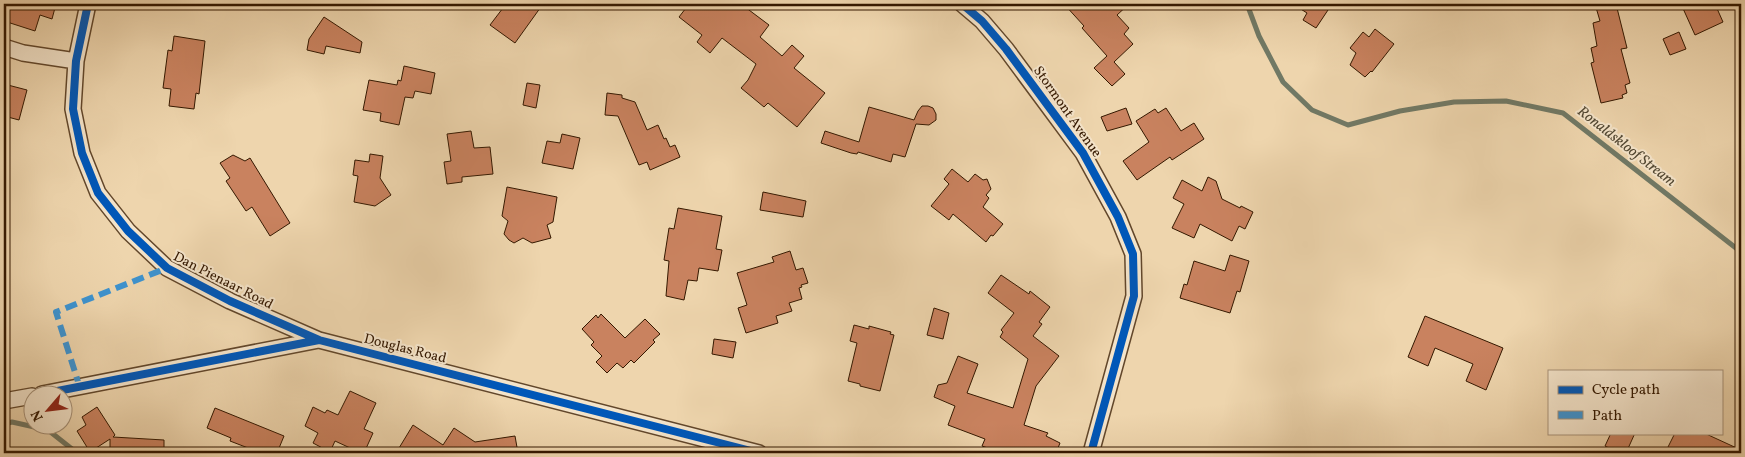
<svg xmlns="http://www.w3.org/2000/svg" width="1745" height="457" font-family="Vollkorn,serif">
	<rect width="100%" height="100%" fill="#eed5ad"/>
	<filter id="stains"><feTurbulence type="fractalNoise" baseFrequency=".004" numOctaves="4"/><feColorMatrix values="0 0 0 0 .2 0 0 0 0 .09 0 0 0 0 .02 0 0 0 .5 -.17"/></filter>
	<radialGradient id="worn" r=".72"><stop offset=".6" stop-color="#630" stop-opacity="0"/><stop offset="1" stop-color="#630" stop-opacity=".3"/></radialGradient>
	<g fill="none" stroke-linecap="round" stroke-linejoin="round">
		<!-- stream -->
		<path stroke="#717965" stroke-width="5" d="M1247 4 1259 36 1283 82 1312 110 1348 125 1400 111 1454 102 1506 101 1563 113 1741 252
			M4 424 12 422 48 430 72 449 74 453"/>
	</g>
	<!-- building -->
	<path fill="#c9825f" stroke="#341800" d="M4 4H56L52 19 40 15 35 31 4 21Z
		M506 4H543L515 43 490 25Z
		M689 4H741L769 25 760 37 782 56 792 45 804 56 794 68 825 93 797 127 768 103 764 107 741 88 748 80 756 64 722 38 710 53 697 42 702 35 679 17Z
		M1064 4H1129L1117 15 1129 28 1124 34 1133 44 1114 62 1125 74 1112 86 1094 68 1107 56 1082 28 1084 26Z
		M1293 4H1332L1316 28 1303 20 1307 13Z
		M1595 4H1616L1627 48 1621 49 1630 83 1625 85 1627 93 1622 95 1623 98 1601 103 1591 63 1594 62 1591 48 1597 46 1593 23 1600 21Z
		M1681 4H1715L1723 22 1695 35Z
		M324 17 362 42 360 53 326 46 324 54 307 50 309 39Z
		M1375 29 1394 44 1372 72 1371 71 1365 77 1350 65 1356 53 1350 48 1363 32 1369 37Z
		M1679 32 1686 49 1670 55 1663 39Z
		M174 36 205 41 199 94 196 93 194 109 169 106 171 89 163 88 168 50 172 51Z
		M404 66 435 73 431 94 415 91 413 98 405 97 399 125 380 121 381 113 363 110 369 80 397 85 398 80 401 81Z
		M527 83 540 85 536 108 523 105Z
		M4 84 27 90 19 120 4 116Z
		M607 93 622 95V98L635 102 647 130 658 125 664 139 666 138 670 147 675 145 680 157 650 170 647 162 639 165 618 116 605 115Z
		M922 106H928L933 108 936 114V120L929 125 916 124 905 157 893 154 891 162 858 152 857 154 851 153 821 143 825 131 859 142 869 107 914 120 918 111Z
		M1126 108 1132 124 1107 131 1101 117Z
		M1166 108 1181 131 1194 123 1204 139 1172 160 1170 157 1137 180 1123 161 1149 142 1136 121 1155 109 1158 113Z
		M471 131 474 148 490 147 493 174 462 177V182L447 184 444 162 451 161 447 134Z
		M562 134 580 138 573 169 542 163 547 141 560 143Z
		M370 154 383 156 380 178 391 195 375 206 354 202 358 176 353 175 355 160 369 162Z
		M233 155 245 161 250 158 290 223 270 236 252 207 246 211 226 181 230 178 220 163Z
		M952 169 968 182 975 174 983 180 987 179 991 189 986 195 989 198 983 207 1003 224 993 236 991 235 986 242 953 214 949 220 931 206 949 184 944 179Z
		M1208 177 1216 181 1222 199 1240 208 1241 206 1253 212 1245 229 1239 226 1232 241 1200 224 1194 238 1172 228 1184 204 1173 198 1182 180 1202 191Z
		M507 187 557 197 553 222 547 225 551 238 532 243 523 238 514 243 509 240 504 234 508 221 502 216Z
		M763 192 806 201 803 217 760 210Z
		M678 208 722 216 716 249 722 250 718 271 699 268 697 281 688 280 684 300 666 296 669 261 664 260 669 228 674 229Z
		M790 251 796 270 803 268 808 283 801 285 802 287 799 288 802 299 789 303 792 311 776 316 778 323 746 333 738 308 747 305 737 273 774 262 772 257Z
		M1230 255 1249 261 1240 292 1237 291 1230 313 1180 298 1184 284 1187 285 1194 261 1225 271Z
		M1001 275 1029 294 1030 291 1050 307 1039 322 1042 324 1033 336 1059 356 1036 386 1024 425 1048 433 1046 436 1060 443 1056 453H1002L982 446 985 439 948 425 955 406 934 397 938 385 947 383 958 356 978 364 967 393 1013 408 1028 359 1000 337 1003 332 1001 330 1014 313 988 293Z
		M934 308 949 313 943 339 927 335Z
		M601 314 625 338 645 319 660 334 653 340 655 342 634 363 631 360 623 368 617 363 607 373 596 362 602 356 591 345 594 342 582 329 596 315 598 318Z
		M1425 316 1503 348 1486 390 1466 381 1473 364 1435 348 1428 366 1408 357Z
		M854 325 869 329V326L891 332 890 334 894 335 880 391 860 386V384L848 381 857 343 850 341Z
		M714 339 736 342 733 358 712 354Z
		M350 391 376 403 364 429 373 433 364 453H361L335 441 330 452 313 443 318 433 305 426 313 407 325 413 327 410 338 415Z
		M97 407 115 435 113 437 164 440V453H110V439L90 452 77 431 86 425 82 417Z
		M215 408 284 436 277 453H261L230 441 231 438 207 428Z
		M413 425 443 445 454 428 475 442 515 436 518 453H396Z
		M1611 433H1635L1626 453H1619L1605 446Z
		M1675 433H1704L1741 450V453H1665Z"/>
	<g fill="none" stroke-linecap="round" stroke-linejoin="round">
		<!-- minor casing -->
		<g stroke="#62472b" stroke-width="18">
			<path id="minor" d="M88 4 76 61 73 109 82 153 98 193 128 231 167 268 230 301 319 340
				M962 4 982 21 1006 49 1083 153 1118 217 1133 254 1134 296 1091 453
				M4 47 23 53 76 61
				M42 394 319 340 759 453
				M4 401 32 396"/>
		</g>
		<!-- minor -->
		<use href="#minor" stroke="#f4e4ca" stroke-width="15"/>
		<!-- quiet -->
		<path stroke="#3d93d0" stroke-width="6" stroke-dasharray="12 6" stroke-linecap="butt" d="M80 388 56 312 167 268"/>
		<!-- cycleway casing -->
		<g stroke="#f4e4ca" stroke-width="11">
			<path id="cycleway" d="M88 4 76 61 73 109 82 153 98 193 128 231 167 268 230 301 319 340
				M962 4 982 21 1006 49 1083 153 1118 217 1133 254 1134 296 1091 453
				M42 394 319 340 759 453"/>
		</g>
		<!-- cycleway -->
		<use href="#cycleway" stroke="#0057b8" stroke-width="8"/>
	</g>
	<g text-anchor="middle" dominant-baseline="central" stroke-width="4" stroke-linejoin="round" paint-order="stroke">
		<!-- street labels -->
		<g font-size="14" fill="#341800" stroke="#f4e4ca">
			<text transform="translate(1067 112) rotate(55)">Stormont Avenue</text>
			<text transform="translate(223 281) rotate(27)">Dan Pienaar Road</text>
			<text transform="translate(405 349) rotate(14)">Douglas Road</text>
		</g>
		<!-- water labels -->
		<g font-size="15" font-style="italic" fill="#524833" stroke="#f4e4ca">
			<text transform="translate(1626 147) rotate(38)">Ronaldskloof Stream</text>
		</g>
	</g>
	<!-- margin -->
	<rect width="1745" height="457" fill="none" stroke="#eed5ad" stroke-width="20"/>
	<rect x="5" y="5" width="1735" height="447" fill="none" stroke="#341800" stroke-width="2.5"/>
	<rect x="10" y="10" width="1725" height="437" fill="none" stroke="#341800"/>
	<!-- legend -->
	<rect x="1548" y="370" width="175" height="65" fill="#f4e4ca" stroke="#a79279"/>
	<rect x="1558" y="386" width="25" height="8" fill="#0057b8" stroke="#a79279"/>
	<text x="1592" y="394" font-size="15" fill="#341800">Cycle path</text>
	<rect x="1558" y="411" width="25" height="8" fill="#3d93d0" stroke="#a79279"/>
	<text x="1592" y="420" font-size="15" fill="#341800">Path</text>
	<!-- north arrow -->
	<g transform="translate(48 410) rotate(242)"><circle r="24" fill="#f4e4ca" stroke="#a79279"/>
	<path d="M0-4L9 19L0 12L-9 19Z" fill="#8f2418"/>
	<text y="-8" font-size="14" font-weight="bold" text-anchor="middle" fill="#341800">N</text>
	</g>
	<rect width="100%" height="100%" filter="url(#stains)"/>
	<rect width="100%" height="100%" fill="url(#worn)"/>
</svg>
